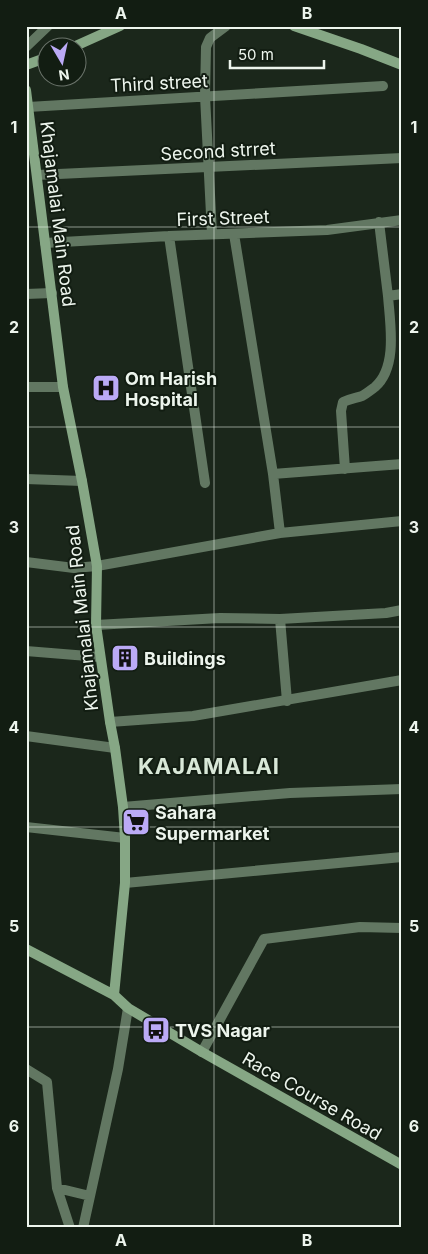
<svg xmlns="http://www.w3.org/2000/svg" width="428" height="1254" font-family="Inter,sans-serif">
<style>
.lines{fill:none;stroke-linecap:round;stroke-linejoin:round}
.street{stroke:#627762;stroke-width:10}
.secondary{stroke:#86a785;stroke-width:10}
.grid{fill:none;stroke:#edf5ed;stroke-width:1;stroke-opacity:0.55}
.labels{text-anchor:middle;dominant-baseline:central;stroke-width:4;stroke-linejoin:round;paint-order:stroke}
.street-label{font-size:18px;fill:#edf5ed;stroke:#121d12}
.poi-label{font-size:18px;font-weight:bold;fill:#edf5ed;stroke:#121d12;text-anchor:start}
.district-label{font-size:22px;font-weight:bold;letter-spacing:1px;fill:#d9e8d8;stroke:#121d12}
.neatline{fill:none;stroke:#edf5ed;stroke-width:2}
.grid-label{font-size:16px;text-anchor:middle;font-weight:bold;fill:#edf5ed}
</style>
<rect width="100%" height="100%" fill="#1b271b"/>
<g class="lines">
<path class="street" d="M 26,47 L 48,26
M 28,107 L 383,86
M 37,175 L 402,158
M 379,222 L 388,296 L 402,294
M 212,234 L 205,96 L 206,47 L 210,38 L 226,26
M 234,234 L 273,474 L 280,533
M 169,236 L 205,483
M 45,243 L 169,236 L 327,230 L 402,220
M 26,294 L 52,293
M 26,387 L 63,387
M 345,469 L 341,411 L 343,402 C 350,399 356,398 362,396 C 366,394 371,390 375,387 C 398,367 390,323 388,296
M 273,474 L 402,464
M 26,479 L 82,481
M 26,562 L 74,568 L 97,566 L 280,533 L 402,521
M 280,619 L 287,701
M 96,625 L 220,618 L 280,619 L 386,613 L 402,610
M 26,651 L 100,657
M 110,722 L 193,716 L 402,680
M 26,736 L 115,748
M 123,807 L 290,793 L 402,789
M 26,827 L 125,838
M 125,883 L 402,857
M 202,1052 L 264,939 L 360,927 L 402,928
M 26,1069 L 47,1082 L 57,1188 L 70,1228
M 57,1188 L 90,1196
M 83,1228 L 118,1069 L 128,1008"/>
<path class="secondary" d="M 294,26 L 361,49 L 402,65
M 71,48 L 120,26
M 26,65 L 48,57
M 26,90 L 63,387 L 82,481 L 97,566 L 96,625 L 110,722 L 115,748 L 123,807 L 125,838 L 125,883 L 114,995
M 26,949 L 114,995 L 128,1008 L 202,1052 L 402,1165"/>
</g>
<path class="grid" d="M 214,26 L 214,1228M 26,227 L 402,227M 26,427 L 402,427M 26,627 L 402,627M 26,827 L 402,827M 26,1027 L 402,1027"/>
<defs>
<symbol id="hospital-square" viewBox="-11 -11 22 22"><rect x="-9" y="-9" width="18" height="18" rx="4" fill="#bbaaf6" stroke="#121d12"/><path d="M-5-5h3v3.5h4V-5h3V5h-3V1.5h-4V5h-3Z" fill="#111"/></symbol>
<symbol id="building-square" viewBox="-11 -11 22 22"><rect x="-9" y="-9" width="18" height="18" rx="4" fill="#bbaaf6" stroke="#121d12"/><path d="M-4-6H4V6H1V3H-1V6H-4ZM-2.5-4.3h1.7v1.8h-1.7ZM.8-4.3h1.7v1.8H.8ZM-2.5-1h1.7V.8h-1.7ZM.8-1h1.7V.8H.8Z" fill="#111"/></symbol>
<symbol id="supermarket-square" viewBox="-11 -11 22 22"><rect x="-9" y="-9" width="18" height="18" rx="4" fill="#bbaaf6" stroke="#121d12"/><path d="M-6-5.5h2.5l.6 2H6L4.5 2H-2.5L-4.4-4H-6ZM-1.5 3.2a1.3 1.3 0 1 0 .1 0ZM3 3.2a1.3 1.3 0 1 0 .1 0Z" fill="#111"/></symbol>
<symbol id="bus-square" viewBox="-11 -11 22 22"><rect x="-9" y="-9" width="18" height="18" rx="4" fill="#bbaaf6" stroke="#121d12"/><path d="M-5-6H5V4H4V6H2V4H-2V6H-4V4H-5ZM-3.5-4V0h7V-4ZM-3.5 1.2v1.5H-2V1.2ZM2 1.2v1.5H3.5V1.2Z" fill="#111"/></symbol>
</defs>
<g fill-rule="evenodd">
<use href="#hospital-square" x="90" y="372" width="32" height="32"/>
<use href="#building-square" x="109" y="642" width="32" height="32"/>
<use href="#supermarket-square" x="120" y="806" width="32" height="32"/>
<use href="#bus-square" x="140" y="1014" width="32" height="32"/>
</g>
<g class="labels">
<g class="street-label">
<text transform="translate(159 83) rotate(-3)">Third street</text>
<text transform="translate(218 151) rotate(-3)">Second strret</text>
<text transform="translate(58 214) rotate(83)">Khajamalai Main Road</text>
<text transform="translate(223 218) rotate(-2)">First Street</text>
<text transform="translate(82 618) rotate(-96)">Khajamalai Main Road</text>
<text transform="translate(312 1096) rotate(30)">Race Course Road</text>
</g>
<g class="poi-label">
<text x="125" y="378">Om Harish<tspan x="125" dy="21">Hospital</tspan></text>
<text x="144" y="658">Buildings</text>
<text x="155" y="812">Sahara<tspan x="155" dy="21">Supermarket</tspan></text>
<text x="175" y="1030">TVS Nagar</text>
</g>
<g class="district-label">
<text x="209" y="766">KAJAMALAI</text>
</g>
</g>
<rect width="428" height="1254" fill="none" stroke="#121d12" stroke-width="55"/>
<g transform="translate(62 62) rotate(171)"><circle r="24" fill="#121d12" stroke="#6a736a"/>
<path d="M0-4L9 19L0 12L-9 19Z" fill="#bbaaf6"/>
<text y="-8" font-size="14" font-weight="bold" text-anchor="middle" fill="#edf5ed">N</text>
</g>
<path d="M230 60v8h94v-8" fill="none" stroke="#edf5ed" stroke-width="2.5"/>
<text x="238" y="60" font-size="15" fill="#edf5ed" stroke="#121d12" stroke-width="4" paint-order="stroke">50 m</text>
<rect x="28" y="28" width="372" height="1198" class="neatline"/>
<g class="grid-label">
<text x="121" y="19">A</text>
<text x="307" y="19">B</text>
<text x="14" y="133">1</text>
<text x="414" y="133">1</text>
<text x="14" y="333">2</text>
<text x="414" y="333">2</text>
<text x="14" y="533">3</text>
<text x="414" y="533">3</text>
<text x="14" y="733">4</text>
<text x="414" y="733">4</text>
<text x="14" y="932">5</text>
<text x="414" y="932">5</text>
<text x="14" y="1132">6</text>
<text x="414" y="1132">6</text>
<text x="121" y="1246">A</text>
<text x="307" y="1246">B</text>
</g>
</svg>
